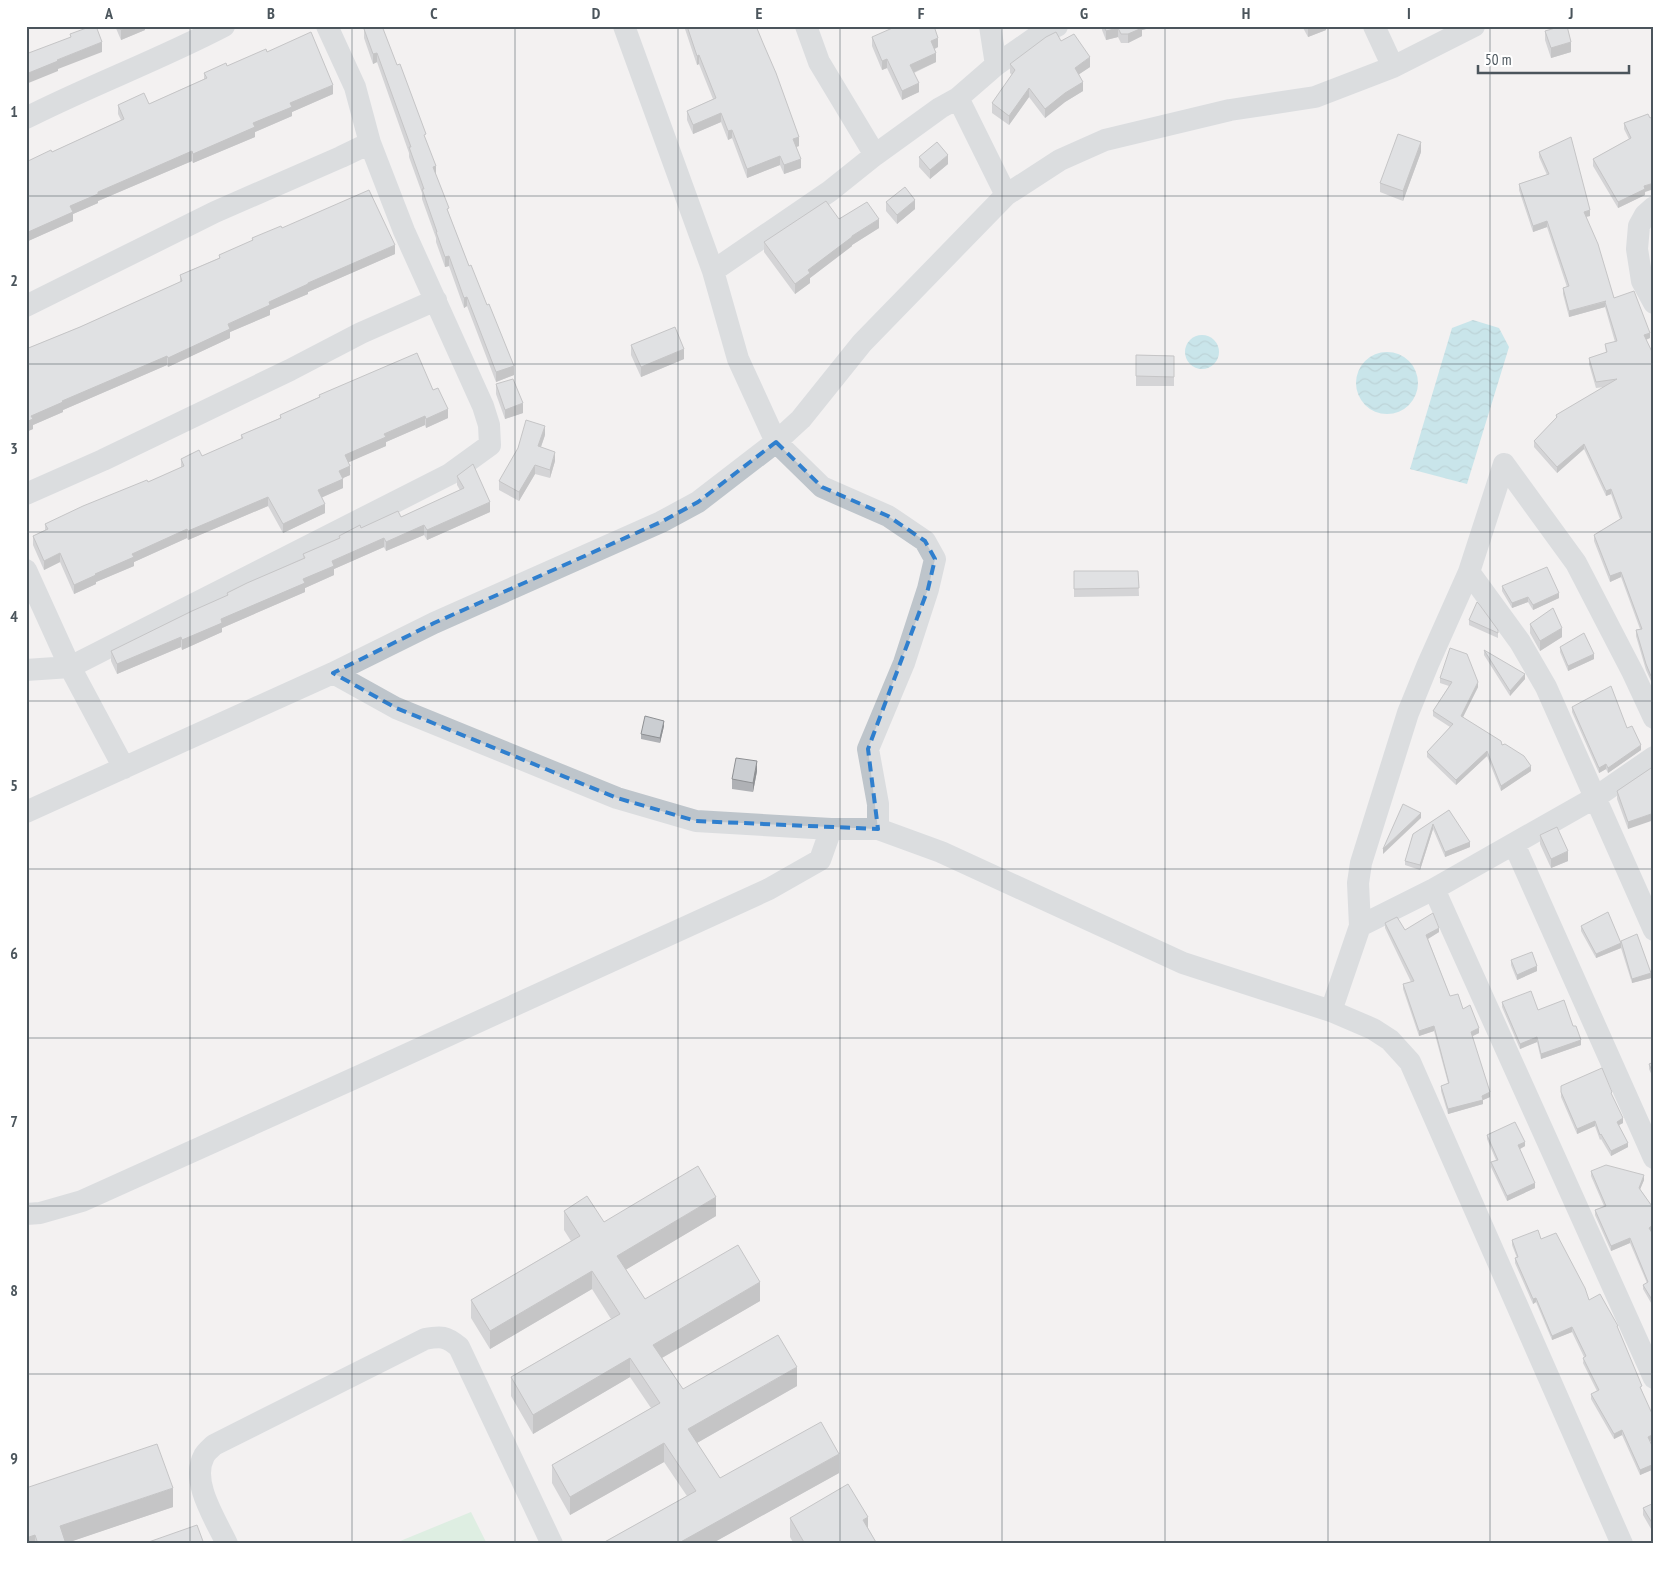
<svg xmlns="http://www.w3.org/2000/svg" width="1680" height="1570" font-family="'PT Sans Narrow',sans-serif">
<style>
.grass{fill:#c5ead1}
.water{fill:url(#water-waves)}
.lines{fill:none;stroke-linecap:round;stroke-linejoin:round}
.minor{stroke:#bec5cb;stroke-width:22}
.wall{fill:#afb1b5}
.shaded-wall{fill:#8e9093}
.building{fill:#cbced2;stroke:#8e9093}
.marked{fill:none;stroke:#2f7fce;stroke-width:4;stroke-dasharray:10 6;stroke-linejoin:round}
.grid{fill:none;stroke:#4b555c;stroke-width:1;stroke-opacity:0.55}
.neatline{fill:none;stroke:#4b555c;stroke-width:2}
.grid-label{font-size:16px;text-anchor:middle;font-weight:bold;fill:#4b555c}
</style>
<defs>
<pattern id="water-waves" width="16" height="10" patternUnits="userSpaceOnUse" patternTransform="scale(1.25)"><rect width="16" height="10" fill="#97d7e2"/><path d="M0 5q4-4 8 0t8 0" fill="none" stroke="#7db1ba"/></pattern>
</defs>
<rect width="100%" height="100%" fill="#f3f1f1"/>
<path class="grass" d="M 471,1512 L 487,1544 L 393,1544 Z"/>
<path class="water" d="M 1473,320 L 1499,328 L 1509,347 L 1467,484 L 1410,469 L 1452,328 Z
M1185 352a17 17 0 1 1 34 0a17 17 0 1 1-34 0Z
M1356 383a31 31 0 1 1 62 0a31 31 0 1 1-62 0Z"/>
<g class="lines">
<path class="minor" d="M 624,26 L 713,271 L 738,359 L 776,442 L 822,487 L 888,516 L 925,541 L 935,559 L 928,589 L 904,663 L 868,749 L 878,804 L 878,829
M 806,26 L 819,62 L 875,155
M 990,26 L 996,65
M 1374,26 L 1393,67
M 958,98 L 1006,195
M 26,118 C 91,85 159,60 224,26
M 1654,207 L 1645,215 L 1639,226 L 1637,249 L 1642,281 L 1654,303
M 713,271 L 830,191 L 875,155 L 940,108 L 958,98 L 996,65 L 1039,35 L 1057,26
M 26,306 L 215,212 L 341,157 L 370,143
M 1504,464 L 1576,563 L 1633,673 L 1654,718
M 26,494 L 103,460 L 290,370 L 361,333 L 436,300
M 26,570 L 70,667 L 124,768
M 1469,572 L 1520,642 L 1546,687 L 1654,930
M 26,670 L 70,667 L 450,474 L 490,445 L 489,425 L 483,406 L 404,231 L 370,143 L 355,87 L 327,26
M 333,673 L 396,708 L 617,798 L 696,821 L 831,829 L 878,829 L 941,852 L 1183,963 L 1331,1011 L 1373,1029 L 1390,1040 L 1410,1062 L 1622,1544
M 26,812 L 333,673 L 434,623 L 661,522 L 698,502 L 776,442 L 801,419 L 862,343 L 1006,195 L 1060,160 L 1105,140 L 1230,110 L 1315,97 L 1393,67 L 1474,26
M 1514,844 L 1654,1158
M 1434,889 L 1654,1378
M 1360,926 L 1358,883 L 1361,863 L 1408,713 L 1428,664 L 1469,572 L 1504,464
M 1331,1011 L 1360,926 L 1434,889 L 1596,797 L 1654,757
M 26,1214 L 40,1213 L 82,1201 L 366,1073 L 769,889 L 820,860 L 831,829
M 227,1544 C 216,1520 190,1482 204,1456 C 206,1452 211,1448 214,1445 L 425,1339 C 441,1336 446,1336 459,1347 L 552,1544"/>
</g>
<path class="wall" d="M 115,26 L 145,26 L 145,30 L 121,40 Z
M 684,26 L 756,26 L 799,146 L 796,147 L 801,168 L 784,174 L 780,165 L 747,178 L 732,138 L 728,140 L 721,122 L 693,134 L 687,120 L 687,111 L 713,99 L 699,64 L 697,65 Z
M 1102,26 L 1158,26 L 1142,30 L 1142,36 L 1128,43 L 1121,43 L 1118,37 L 1106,40 L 1102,30 Z
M 1302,26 L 1326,26 L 1326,30 L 1308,37 Z
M 364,29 L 426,140 L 436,175 L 449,214 L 469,266 L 514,375 L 496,382 L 467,306 L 464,308 L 449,266 L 445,267 L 436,242 L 436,238 L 422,199 L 422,193 L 409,157 L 409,153 L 377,62 L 373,64 L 364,38 Z
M 1545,31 L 1571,52 L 1551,58 L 1545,40 Z
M 872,37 L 938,47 L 935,49 L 936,62 L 914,73 L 919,92 L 902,100 L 887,68 L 882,70 L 872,46 Z
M 1061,41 L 1090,67 L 1079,74 L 1083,91 L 1065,102 L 1045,118 L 1029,97 L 1009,125 L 992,113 L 992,103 L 1012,75 L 1010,73 L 1010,64 Z
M 267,52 L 333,94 L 292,112 L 292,116 L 255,132 L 255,137 L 193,163 L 192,161 L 98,201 L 98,203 L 73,214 L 73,221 L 26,242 L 26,162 L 52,152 L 121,120 L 118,114 L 118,105 L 149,104 L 204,79 L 204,73 L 227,66 Z
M 1648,114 L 1645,195 L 1618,208 L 1593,166 L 1593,159 L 1629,139 L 1624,129 L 1624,123 Z
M 1421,152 L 1403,201 L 1380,192 L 1380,183 Z
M 1539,152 L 1590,216 L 1586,217 L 1614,298 L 1650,338 L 1646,340 L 1654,356 L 1654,680 L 1651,681 L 1646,670 L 1636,636 L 1636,630 L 1640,629 L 1621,577 L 1610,582 L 1594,541 L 1594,535 L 1620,519 L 1611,494 L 1606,496 L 1584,449 L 1557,473 L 1534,447 L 1534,441 L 1556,418 L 1556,415 L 1604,387 L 1596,388 L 1589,364 L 1589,358 L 1606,353 L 1605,344 L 1615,342 L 1605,307 L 1569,317 L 1563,294 L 1563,288 L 1567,287 L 1547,227 L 1533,232 L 1519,190 L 1519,184 L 1547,175 L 1539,157 Z
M 919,157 L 948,164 L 930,179 L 919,167 Z
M 886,202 L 915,209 L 897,224 L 886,211 Z
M 839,219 L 879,228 L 852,245 L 852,246 L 810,278 L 810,283 L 795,294 L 764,252 L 764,242 Z
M 282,228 L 395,254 L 308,292 L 308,294 L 270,310 L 270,315 L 230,332 L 230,338 L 168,367 L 167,365 L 63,410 L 63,412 L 33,425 L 33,429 L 26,432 L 26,349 L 80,327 L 180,282 L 180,275 L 219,258 L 219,255 L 252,241 L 252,238 Z
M 631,345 L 684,359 L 641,377 L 631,355 Z
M 1136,355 L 1174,356 L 1174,386 L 1136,386 Z
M 496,384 L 523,413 L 505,419 L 496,394 Z
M 433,390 L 448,418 L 426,428 L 425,425 L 386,442 L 386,446 L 348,462 L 350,475 L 342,478 L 343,488 L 321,498 L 325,513 L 283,533 L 268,506 L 188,540 L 187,538 L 134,562 L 134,566 L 96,582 L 96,584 L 74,594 L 60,562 L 44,570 L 33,545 L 33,536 L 45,530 L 45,524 L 148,482 L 181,468 L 181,459 L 202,456 L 241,439 L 241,435 L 280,418 L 280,415 L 319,397 L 319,395 Z
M 545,435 L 541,447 L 555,461 L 550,478 L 535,474 L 519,501 L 499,490 L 499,481 Z
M 457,476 L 490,512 L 427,540 L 424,535 L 386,551 L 384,547 L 334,569 L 334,575 L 305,588 L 305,592 L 222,628 L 222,632 L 182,650 L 181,647 L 117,674 L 111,661 L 111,651 L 227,596 L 227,593 L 303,558 L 303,554 L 339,538 L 339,536 L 361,528 L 401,517 L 460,490 L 457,485 Z
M 1074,571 L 1138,571 L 1139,596 L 1074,597 Z
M 1502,586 L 1559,598 L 1533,610 L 1528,602 L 1512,608 L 1502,591 Z
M 1469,620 L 1498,630 L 1498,638 L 1469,625 Z
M 1530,624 L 1562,637 L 1540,651 L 1530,633 Z
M 1560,647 L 1594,659 L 1568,671 L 1560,652 Z
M 1484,650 L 1525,679 L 1510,696 L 1484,655 Z
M 1440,678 L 1478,687 L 1463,717 L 1502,745 L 1531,771 L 1501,791 L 1487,756 L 1456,785 L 1427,757 L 1427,752 L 1450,727 L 1433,716 L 1433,711 L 1449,686 L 1440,683 Z
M 1572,707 L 1627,728 L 1641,750 L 1608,773 L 1606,769 L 1599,773 L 1572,712 Z
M 664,726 L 660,743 L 641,739 L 641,734 Z
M 1654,766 L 1628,829 L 1617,799 L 1617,791 Z
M 757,771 L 753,792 L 732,789 L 732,779 Z
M 1449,810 L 1470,847 L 1445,857 L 1433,829 L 1420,870 L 1405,865 L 1405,861 L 1413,834 Z
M 1540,835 L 1568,861 L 1551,868 L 1540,844 Z
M 1654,867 L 1654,881 L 1652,874 L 1652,868 Z
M 1385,923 L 1405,930 L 1439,932 L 1428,939 L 1450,996 L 1463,1009 L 1479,1033 L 1472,1036 L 1490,1097 L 1483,1100 L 1483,1104 L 1448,1114 L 1441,1091 L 1441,1086 L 1448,1083 L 1434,1031 L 1419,1036 L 1403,989 L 1403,984 L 1411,982 L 1385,928 Z
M 1581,926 L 1621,942 L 1651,978 L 1632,983 L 1621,948 L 1596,958 L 1581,931 Z
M 1511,960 L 1537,971 L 1517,980 L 1511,965 Z
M 1502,1002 L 1538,1010 L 1573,1026 L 1581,1045 L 1541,1059 L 1537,1042 L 1520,1049 L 1502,1007 Z
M 1654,1048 L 1654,1059 L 1651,1054 L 1651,1049 Z
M 1654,1062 L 1654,1080 L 1649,1069 L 1649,1064 Z
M 1561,1086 L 1612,1096 L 1623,1123 L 1619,1125 L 1628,1147 L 1611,1156 L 1601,1139 L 1600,1140 L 1595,1126 L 1577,1134 L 1561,1097 Z
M 1487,1135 L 1525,1146 L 1520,1149 L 1535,1188 L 1507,1201 L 1491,1167 L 1491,1162 L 1496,1160 L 1487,1139 Z
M 1591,1171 L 1644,1180 L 1640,1189 L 1654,1209 L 1654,1229 L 1651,1231 L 1654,1236 L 1654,1308 L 1643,1289 L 1643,1285 L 1647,1283 L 1630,1243 L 1611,1251 L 1595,1215 L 1595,1210 L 1604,1206 L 1591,1176 Z
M 564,1211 L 604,1222 L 716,1216 L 625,1270 L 645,1299 L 760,1301 L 662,1358 L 683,1389 L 797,1386 L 697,1443 L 720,1478 L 839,1473 L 711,1544 L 601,1544 L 687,1496 L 664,1462 L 570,1515 L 552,1483 L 552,1465 L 651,1408 L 630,1377 L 533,1434 L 511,1396 L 511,1377 L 611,1319 L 592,1289 L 490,1349 L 471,1318 L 471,1300 L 571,1241 L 564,1230 Z
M 1541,1239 L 1589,1300 L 1618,1329 L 1642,1391 L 1654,1439 L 1650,1441 L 1654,1450 L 1654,1469 L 1640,1475 L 1622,1435 L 1614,1439 L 1591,1399 L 1591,1394 L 1597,1391 L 1583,1363 L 1584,1357 L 1572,1332 L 1552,1340 L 1536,1302 L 1533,1304 L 1515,1263 L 1515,1258 L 1517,1258 L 1512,1245 L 1512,1240 Z
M 26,1488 L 173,1507 L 66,1543 L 66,1544 L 26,1544 Z
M 1654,1503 L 1654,1534 L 1643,1515 L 1643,1508 Z
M 790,1518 L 868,1528 L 877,1544 L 794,1544 L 790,1537 Z"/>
<path class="shaded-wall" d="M 130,26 L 145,26 L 145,30 L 121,40 L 121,30 Z
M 1140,26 L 1158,26 L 1142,30 L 1142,36 L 1128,43 L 1128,34 Z
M 1311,26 L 1326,26 L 1326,30 L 1308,37 L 1308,27 Z
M 1118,28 L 1118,37 L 1106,40 L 1106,31 Z
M 938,38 L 938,47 L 931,50 L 931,41 Z
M 102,42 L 102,52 L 58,69 L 58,71 L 26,84 L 26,74 L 57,60 Z
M 1571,42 L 1571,52 L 1551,58 L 1551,48 Z
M 377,53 L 377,62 L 373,64 L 373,54 Z
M 936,53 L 936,62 L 910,74 L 910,65 Z
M 699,55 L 699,64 L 697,65 L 697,56 Z
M 1090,57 L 1090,67 L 1075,77 L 1075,68 Z
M 887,59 L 887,68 L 882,70 L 882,61 Z
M 1083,82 L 1083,91 L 1065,102 L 1045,118 L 1045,109 L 1065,93 Z
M 919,83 L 919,92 L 902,100 L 902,91 Z
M 333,85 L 333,94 L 292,112 L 292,116 L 255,132 L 255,137 L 193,163 L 193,154 L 253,123 L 290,103 Z
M 1029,88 L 1029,97 L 1009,125 L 1009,116 Z
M 721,113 L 721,122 L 693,134 L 693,125 Z
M 732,130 L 732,138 L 728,140 L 728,131 Z
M 799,137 L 799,146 L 793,148 L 793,139 Z
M 1421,142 L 1421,152 L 1403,201 L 1403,191 Z
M 192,151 L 192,161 L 98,201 L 98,203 L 73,214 L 73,221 L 26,242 L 26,233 L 70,206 L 98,192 Z
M 948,155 L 948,164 L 930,179 L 930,170 Z
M 780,156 L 780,165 L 747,178 L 747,169 Z
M 801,159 L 801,168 L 784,174 L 784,165 Z
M 436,166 L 436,176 L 433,167 Z
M 1654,183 L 1654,189 L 1645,192 L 1645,195 L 1618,208 L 1618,202 L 1644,186 Z
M 915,200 L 915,209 L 897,224 L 897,215 Z
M 1590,210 L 1590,216 L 1584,217 L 1584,212 Z
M 879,219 L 879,228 L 852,245 L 852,246 L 810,278 L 810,283 L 795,294 L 795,284 L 808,270 L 852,236 Z
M 1547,221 L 1547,227 L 1533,232 L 1533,226 Z
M 395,245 L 395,254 L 308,292 L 308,294 L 270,310 L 270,315 L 230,332 L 230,338 L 168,367 L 168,358 L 269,302 L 308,283 Z
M 449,256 L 449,266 L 445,267 L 445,257 Z
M 467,297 L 467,306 L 464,308 L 464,298 Z
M 1605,302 L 1605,307 L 1569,317 L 1569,311 Z
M 1650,333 L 1650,338 L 1644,340 L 1644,335 Z
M 684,349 L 684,359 L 641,377 L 641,367 Z
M 167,356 L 167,365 L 63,410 L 63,412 L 33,425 L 33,429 L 26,432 L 26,422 L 31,416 L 62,401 Z
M 514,366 L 514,375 L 496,382 L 496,372 Z
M 523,403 L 523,413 L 505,419 L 505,410 Z
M 448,409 L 448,418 L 426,428 L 426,419 Z
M 425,416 L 425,425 L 386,442 L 386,446 L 345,464 L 345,455 L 384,434 Z
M 545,426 L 545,435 L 538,455 L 538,446 Z
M 1584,444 L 1584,449 L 1557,473 L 1557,467 Z
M 555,452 L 555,461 L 550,478 L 550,470 Z
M 535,465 L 535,474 L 519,501 L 519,492 Z
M 350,466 L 350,475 L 339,480 L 339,471 Z
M 343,479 L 343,488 L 318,499 L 318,490 Z
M 1611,489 L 1611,494 L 1606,496 L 1606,491 Z
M 268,497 L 268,506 L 188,540 L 188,531 Z
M 490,502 L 490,512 L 427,540 L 427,530 Z
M 325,504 L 325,513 L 283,533 L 283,524 Z
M 424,525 L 424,535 L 386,551 L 386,542 Z
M 187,529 L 187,538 L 134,562 L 134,566 L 96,582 L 96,584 L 74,594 L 74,585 L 132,554 Z
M 384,538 L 384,547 L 334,569 L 334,575 L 305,588 L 305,592 L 222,628 L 222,632 L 182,650 L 182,640 L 221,619 L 303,579 L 332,561 Z
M 60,553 L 60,562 L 44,570 L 44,561 Z
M 1621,572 L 1621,577 L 1610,582 L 1610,576 Z
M 1559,593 L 1559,598 L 1533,610 L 1533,605 Z
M 1528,597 L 1528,602 L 1512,608 L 1512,603 Z
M 1562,628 L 1562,637 L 1540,651 L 1540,641 Z
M 181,637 L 181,647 L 117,674 L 117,664 Z
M 1594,654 L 1594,659 L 1568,671 L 1568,666 Z
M 1525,674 L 1525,679 L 1510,696 L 1510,691 Z
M 1654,674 L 1654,680 L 1651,681 L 1651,676 Z
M 1478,682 L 1478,687 L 1461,721 L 1461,716 Z
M 664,721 L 664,726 L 660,743 L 660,738 Z
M 1641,745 L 1641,750 L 1608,773 L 1608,768 Z
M 1487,751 L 1487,756 L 1456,785 L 1456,780 Z
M 757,761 L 757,771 L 753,792 L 753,783 Z
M 1606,764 L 1606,769 L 1599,773 L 1599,768 Z
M 1531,766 L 1531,771 L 1501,791 L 1501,786 Z
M 1421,813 L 1421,818 L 1383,854 L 1383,849 Z
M 1654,813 L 1654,820 L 1628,829 L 1628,822 Z
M 1433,824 L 1433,829 L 1420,870 L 1420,865 Z
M 1470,842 L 1470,847 L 1445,857 L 1445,852 Z
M 1568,851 L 1568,861 L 1551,868 L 1551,859 Z
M 1439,928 L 1439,932 L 1426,940 L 1426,935 Z
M 1621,943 L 1621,948 L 1596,958 L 1596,954 Z
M 1537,966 L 1537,971 L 1517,980 L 1517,975 Z
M 1651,973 L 1651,978 L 1632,983 L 1632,979 Z
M 1434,1026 L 1434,1031 L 1419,1036 L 1419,1031 Z
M 1479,1028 L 1479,1033 L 1471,1037 L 1471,1032 Z
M 1537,1037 L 1537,1042 L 1520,1049 L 1520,1044 Z
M 1581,1040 L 1581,1045 L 1541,1059 L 1541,1054 Z
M 1490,1092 L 1490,1097 L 1483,1100 L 1483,1104 L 1448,1114 L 1448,1109 Z
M 1623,1118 L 1623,1123 L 1617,1126 L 1617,1122 Z
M 1595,1121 L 1595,1126 L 1577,1134 L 1577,1129 Z
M 1525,1142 L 1525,1146 L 1518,1150 L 1518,1145 Z
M 1628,1143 L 1628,1147 L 1611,1156 L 1611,1151 Z
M 1644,1175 L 1644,1180 L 1639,1192 L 1639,1188 Z
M 1535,1183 L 1535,1188 L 1507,1201 L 1507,1196 Z
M 716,1197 L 716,1216 L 617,1275 L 617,1256 Z
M 1654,1224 L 1654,1229 L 1649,1233 L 1649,1228 Z
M 1630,1238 L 1630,1243 L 1611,1251 L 1611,1246 Z
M 592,1271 L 592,1289 L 490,1349 L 490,1331 Z
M 760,1282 L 760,1301 L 653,1363 L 653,1345 Z
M 1536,1298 L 1536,1302 L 1533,1304 L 1533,1299 Z
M 1572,1327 L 1572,1332 L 1552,1340 L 1552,1336 Z
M 630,1358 L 630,1377 L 533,1434 L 533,1415 Z
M 797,1367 L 797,1386 L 688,1448 L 688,1429 Z
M 1622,1430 L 1622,1435 L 1614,1439 L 1614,1434 Z
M 1654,1434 L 1654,1439 L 1648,1442 L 1648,1437 Z
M 664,1443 L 664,1462 L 570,1515 L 570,1497 Z
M 839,1454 L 839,1473 L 711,1544 L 677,1544 Z
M 1654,1464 L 1654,1469 L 1640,1475 L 1640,1470 Z
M 173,1488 L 173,1507 L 64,1544 L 60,1526 Z
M 868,1517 L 868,1535 L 863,1520 Z
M 35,1535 L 35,1544 L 26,1544 L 26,1538 Z"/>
<path class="building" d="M 92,26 L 96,26 L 102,42 L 57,60 L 58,61 L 26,74 L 26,54 L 71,37 L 70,34 Z
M 119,26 L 130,26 L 121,30 Z
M 371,26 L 382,26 L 397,65 L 400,64 L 426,134 L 424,135 L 436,166 L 433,167 L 449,208 L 447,209 L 469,266 L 471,265 L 487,305 L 489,304 L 514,366 L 496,372 L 467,297 L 464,298 L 449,256 L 445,257 L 436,232 L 437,232 L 422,189 L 424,189 L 409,147 L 411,147 L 377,53 L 373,54 L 364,29 Z
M 687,26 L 756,26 L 763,43 L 776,73 L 799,137 L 793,139 L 801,159 L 784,165 L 780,156 L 747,169 L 732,130 L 728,131 L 721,113 L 693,125 L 687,111 L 716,98 L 699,55 L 697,56 Z
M 897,26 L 934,26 L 938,38 L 931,41 L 936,53 L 910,65 L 919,83 L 902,91 L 887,59 L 882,61 L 872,37 Z
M 1104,26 L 1142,26 L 1142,28 L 1128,34 L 1121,34 L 1118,28 L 1106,31 Z
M 1562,26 L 1567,26 L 1571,42 L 1551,48 L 1545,31 Z
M 311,32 L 333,85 L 290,103 L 292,107 L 253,123 L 255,127 L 193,154 L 192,151 L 98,192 L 98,194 L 70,206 L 73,212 L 26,233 L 26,162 L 51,150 L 52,152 L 124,119 L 118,105 L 144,93 L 149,104 L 207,78 L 204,73 L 226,63 L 227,66 L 266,49 L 267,52 Z
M 1056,32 L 1061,41 L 1074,34 L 1090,57 L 1075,68 L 1083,82 L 1065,93 L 1045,109 L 1029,88 L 1009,116 L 992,103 L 1015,70 L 1010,64 L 1046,37 Z
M 1648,114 L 1650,118 L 1654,116 L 1654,183 L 1644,186 L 1645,189 L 1618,202 L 1593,159 L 1631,138 L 1624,123 Z
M 1398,134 L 1421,142 L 1403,191 L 1380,183 Z
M 1571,137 L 1590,210 L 1584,212 L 1598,244 L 1614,298 L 1634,291 L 1650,333 L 1644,335 L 1654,356 L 1654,674 L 1651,676 L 1646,664 L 1636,630 L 1642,629 L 1621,572 L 1610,576 L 1594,535 L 1622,518 L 1611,489 L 1606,491 L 1584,444 L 1557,467 L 1534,441 L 1557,417 L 1556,415 L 1617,379 L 1596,382 L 1589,358 L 1607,352 L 1605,344 L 1617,341 L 1605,302 L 1606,301 L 1569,311 L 1563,288 L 1569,286 L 1547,221 L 1533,226 L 1519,184 L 1549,174 L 1539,152 Z
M 937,142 L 948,155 L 930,170 L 919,157 Z
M 905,187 L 915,200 L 897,215 L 886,202 Z
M 369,190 L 395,245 L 308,283 L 308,284 L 269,302 L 270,305 L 228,324 L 230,329 L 168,358 L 167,356 L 62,401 L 63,402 L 31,416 L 33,419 L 26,422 L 26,349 L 80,327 L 182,281 L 180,275 L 220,258 L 219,255 L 253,240 L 252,238 L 281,226 L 282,228 Z
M 826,201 L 839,219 L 867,202 L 879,219 L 852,236 L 852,237 L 808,270 L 810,273 L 795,284 L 764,242 Z
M 675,327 L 684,349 L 641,367 L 631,345 Z
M 417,353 L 433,390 L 438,388 L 448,409 L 426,419 L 425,416 L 384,434 L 386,437 L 345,455 L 350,466 L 339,471 L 343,479 L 318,490 L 325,504 L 283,524 L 268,497 L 188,531 L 187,529 L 132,554 L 134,557 L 95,574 L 96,575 L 74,585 L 60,553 L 44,561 L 33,536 L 48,529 L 45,524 L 83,506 L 147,480 L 148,482 L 184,466 L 181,459 L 199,450 L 202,456 L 243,438 L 241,435 L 281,418 L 280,415 L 320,397 L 319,395 Z
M 1136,355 L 1174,356 L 1174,377 L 1136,376 Z
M 513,379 L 523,403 L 505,410 L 496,384 Z
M 526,420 L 545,426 L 538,446 L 555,452 L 550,470 L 535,465 L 519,492 L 499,481 L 518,448 Z
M 473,464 L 490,502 L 427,530 L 424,525 L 386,542 L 384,538 L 332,561 L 334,566 L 303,579 L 305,583 L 221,619 L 222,623 L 182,640 L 181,637 L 117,664 L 111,651 L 192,611 L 228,595 L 227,593 L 247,583 L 305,558 L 303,554 L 340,538 L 339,536 L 360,525 L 361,528 L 398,511 L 401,517 L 464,488 L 457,476 Z
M 1547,567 L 1559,593 L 1533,605 L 1528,597 L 1512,603 L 1502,586 Z
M 1074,571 L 1138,571 L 1139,588 L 1074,589 Z
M 1477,602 L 1479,604 L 1498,630 L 1498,633 L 1469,620 Z
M 1553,608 L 1562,628 L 1540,641 L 1530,624 Z
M 1584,633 L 1594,654 L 1568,666 L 1560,647 Z
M 1450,648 L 1467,654 L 1478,682 L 1461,716 L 1501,741 L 1502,745 L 1505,744 L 1524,756 L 1531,766 L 1501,786 L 1487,751 L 1456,780 L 1427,752 L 1453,724 L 1433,711 L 1452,682 L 1440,678 Z
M 1484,650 L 1525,674 L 1510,691 Z
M 1611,686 L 1627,728 L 1632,726 L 1641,745 L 1608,768 L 1606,764 L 1599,768 L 1572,707 Z
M 645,716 L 664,721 L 660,738 L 641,734 Z
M 736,758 L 757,761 L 753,783 L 732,779 Z
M 1654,766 L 1654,813 L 1628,822 L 1617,791 Z
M 1403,804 L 1421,813 L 1383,849 Z
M 1449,810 L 1470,842 L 1445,852 L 1433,824 L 1420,865 L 1405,861 L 1413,834 Z
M 1557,827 L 1568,851 L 1551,859 L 1540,835 Z
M 1654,867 L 1654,875 L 1652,868 Z
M 1608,912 L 1621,943 L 1596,954 L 1581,926 Z
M 1433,913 L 1439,928 L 1426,935 L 1450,996 L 1458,994 L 1463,1009 L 1470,1005 L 1479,1028 L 1471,1032 L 1490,1092 L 1482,1096 L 1483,1100 L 1448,1109 L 1441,1086 L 1449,1083 L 1434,1026 L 1419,1031 L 1403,984 L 1414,981 L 1385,923 L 1397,917 L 1405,930 Z
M 1637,934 L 1651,973 L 1632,979 L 1621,941 Z
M 1532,952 L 1537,966 L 1517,975 L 1511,960 Z
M 1531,991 L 1538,1010 L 1564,1000 L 1573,1026 L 1576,1026 L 1581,1040 L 1541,1054 L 1537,1037 L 1520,1044 L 1502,1002 Z
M 1654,1062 L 1654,1075 L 1649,1064 Z
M 1602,1068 L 1612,1092 L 1611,1093 L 1623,1118 L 1617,1122 L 1628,1143 L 1611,1151 L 1601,1134 L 1600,1135 L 1595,1121 L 1577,1129 L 1561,1092 L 1561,1086 Z
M 1515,1122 L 1525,1142 L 1518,1145 L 1535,1183 L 1507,1196 L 1491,1162 L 1498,1160 L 1487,1135 Z
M 1606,1165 L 1644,1175 L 1639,1188 L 1654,1209 L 1654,1224 L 1649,1228 L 1654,1236 L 1654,1303 L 1643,1285 L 1648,1282 L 1630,1238 L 1611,1246 L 1595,1210 L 1606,1206 L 1591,1171 Z
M 698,1166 L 716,1197 L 617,1256 L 645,1299 L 738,1245 L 760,1282 L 653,1345 L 683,1389 L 778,1335 L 797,1367 L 688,1429 L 720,1478 L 821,1422 L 839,1454 L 677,1544 L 601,1544 L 696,1491 L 664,1443 L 570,1497 L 552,1465 L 660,1403 L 630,1358 L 533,1415 L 511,1377 L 620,1314 L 592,1271 L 490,1331 L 471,1300 L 580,1236 L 564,1211 L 587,1196 L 604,1222 Z
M 1538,1230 L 1541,1239 L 1556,1233 L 1585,1288 L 1589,1300 L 1600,1294 L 1618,1326 L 1617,1326 L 1642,1386 L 1640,1387 L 1654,1418 L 1654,1434 L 1648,1437 L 1654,1450 L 1654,1464 L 1640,1470 L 1622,1430 L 1614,1434 L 1591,1394 L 1599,1390 L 1583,1358 L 1586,1356 L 1572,1327 L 1552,1336 L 1536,1298 L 1533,1299 L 1515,1258 L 1518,1257 L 1512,1240 Z
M 157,1444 L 173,1488 L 60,1526 L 66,1544 L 38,1544 L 35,1535 L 26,1538 L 26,1488 Z
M 848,1484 L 868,1517 L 863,1520 L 877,1544 L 805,1544 L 790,1518 Z
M 1654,1503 L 1654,1526 L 1643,1508 Z
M 197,1525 L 204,1544 L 143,1544 Z"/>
<path d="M0 0H1680V1570H0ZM 776,442 L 822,487 L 888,516 L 925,541 L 935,559 L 928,589 L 868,749 L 878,829 L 696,821 L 617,798 L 396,708 L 333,673 L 434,623 L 661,522 L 698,502 Z" fill="#f3f1f1" fill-opacity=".55" fill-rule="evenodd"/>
<path class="marked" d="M 776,442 L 822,487 L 888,516 L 925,541 L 935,559 L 928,589 L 868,749 L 878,829 L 696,821 L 617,798 L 396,708 L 333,673 L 434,623 L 661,522 L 698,502 Z"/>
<path class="grid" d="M 190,26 L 190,1544M 352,26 L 352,1544M 515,26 L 515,1544M 678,26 L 678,1544M 840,26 L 840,1544M 1002,26 L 1002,1544M 1165,26 L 1165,1544M 1328,26 L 1328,1544M 1490,26 L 1490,1544M 26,196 L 1654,196M 26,364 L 1654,364M 26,532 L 1654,532M 26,701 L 1654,701M 26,869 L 1654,869M 26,1038 L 1654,1038M 26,1206 L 1654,1206M 26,1374 L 1654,1374"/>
<rect width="1680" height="1570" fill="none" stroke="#ffffff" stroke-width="55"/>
<path d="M1478 65v8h151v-8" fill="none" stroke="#4b555c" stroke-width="2.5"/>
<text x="1485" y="65" font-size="15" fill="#4b555c" stroke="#ffffff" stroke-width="4" paint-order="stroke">50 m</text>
<rect x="28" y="28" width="1624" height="1514" class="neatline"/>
<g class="grid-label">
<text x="109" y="19">A</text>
<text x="271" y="19">B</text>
<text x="434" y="19">C</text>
<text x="596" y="19">D</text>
<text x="759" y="19">E</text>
<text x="921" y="19">F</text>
<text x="1084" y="19">G</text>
<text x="1246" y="19">H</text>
<text x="1409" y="19">I</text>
<text x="1571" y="19">J</text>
<text x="14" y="117">1</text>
<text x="14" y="286">2</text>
<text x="14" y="454">3</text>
<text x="14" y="622">4</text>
<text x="14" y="791">5</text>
<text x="14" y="959">6</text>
<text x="14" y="1127">7</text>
<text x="14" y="1296">8</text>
<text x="14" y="1464">9</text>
</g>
</svg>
